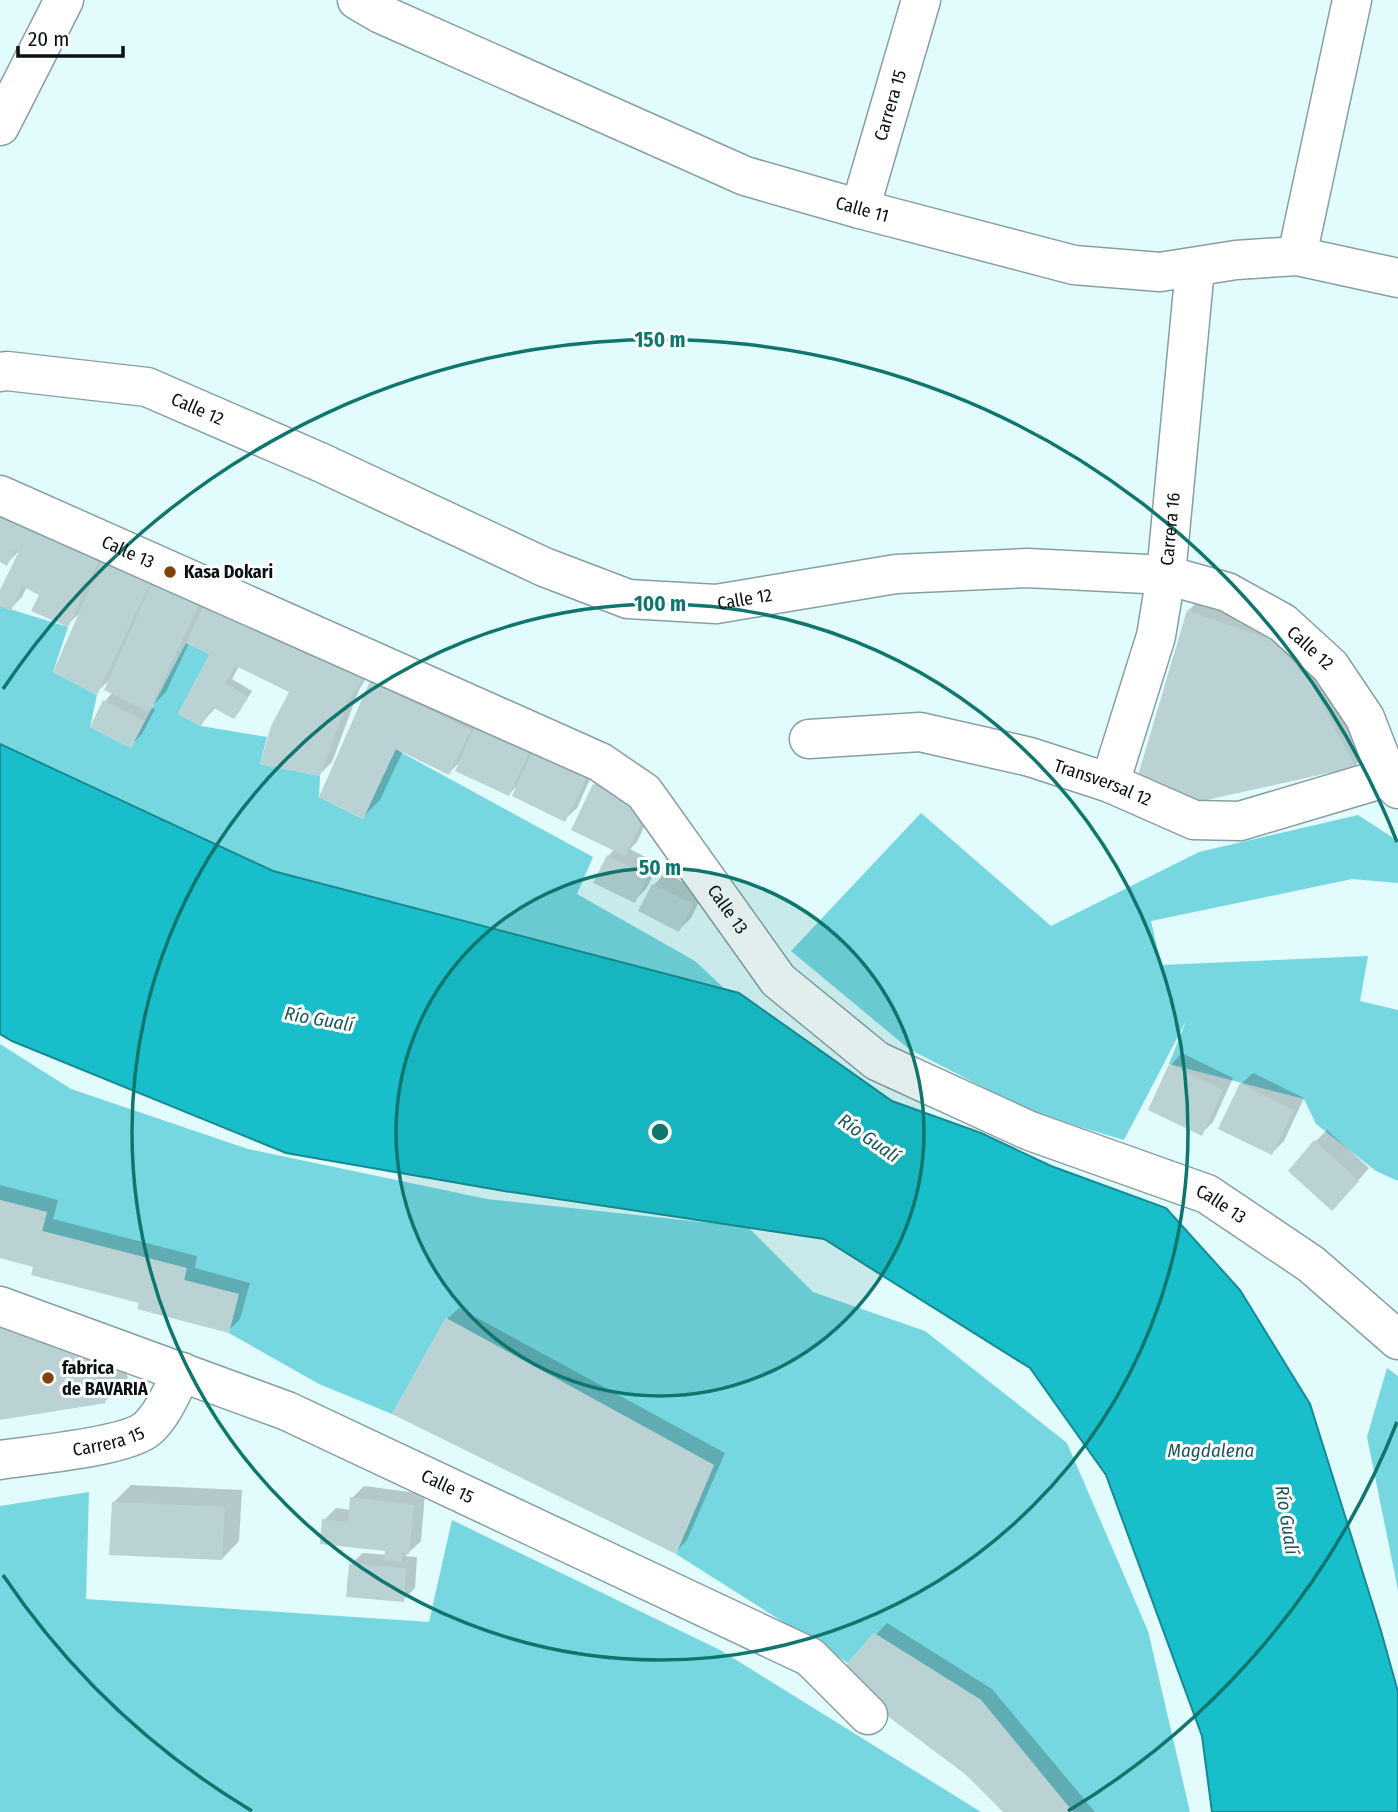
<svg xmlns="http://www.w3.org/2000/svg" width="1398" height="1812" font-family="'Fira Sans Condensed',sans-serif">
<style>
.green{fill:#77d7e0}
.water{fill:#18bfcb;stroke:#148b94;stroke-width:2}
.shadow{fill:#0003}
.building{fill:#bbd2d4}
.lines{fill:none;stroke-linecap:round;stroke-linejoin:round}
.minor-casing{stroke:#889fa1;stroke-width:41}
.minor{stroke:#fff;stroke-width:38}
.ring{fill:none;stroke:#0f766e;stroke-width:3.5}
.poi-dot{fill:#83420c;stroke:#fff;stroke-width:2.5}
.labels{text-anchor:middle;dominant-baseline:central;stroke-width:6;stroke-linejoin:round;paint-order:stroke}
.street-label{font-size:18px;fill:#091112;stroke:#fff}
.poi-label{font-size:18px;font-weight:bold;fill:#091112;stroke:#fff;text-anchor:start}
.water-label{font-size:19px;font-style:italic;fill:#1a575c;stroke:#fff}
.centre{fill:#0f766e;stroke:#fff;stroke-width:3.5}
.ring-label{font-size:21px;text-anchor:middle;font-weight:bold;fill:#0f766e;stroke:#fff;stroke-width:6;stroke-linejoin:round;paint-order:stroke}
</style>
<rect width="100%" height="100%" fill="#e2fbfd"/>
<path class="green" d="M 0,606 L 68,627 L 53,672 L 97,695 L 90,727 L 131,748 L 186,643 L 210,654 L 178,714 L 201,726 L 267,737 L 260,764 L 320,776 L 319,797 L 363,819 L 395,749 L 593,857 L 577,894 L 695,961 L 725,989 L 273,871 L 0,744 Z
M 921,813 L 1051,926 L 1199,852 L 1358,815 L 1398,841 L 1398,883 L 1352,879 L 1151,921 L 1161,965 L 1368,956 L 1360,1001 L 1398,1010 L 1398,1181 L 1376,1171 L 1316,1124 L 1304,1099 L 1169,1064 L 1186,1021 L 1124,1140 L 1033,1113 L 909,1049 L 791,951 Z
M 0,1044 L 71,1089 L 248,1149 L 487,1199 L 748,1227 L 813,1292 L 925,1331 L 1067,1443 L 1148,1631 L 1190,1812 L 1073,1812 L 981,1700 L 874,1633 L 848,1663 L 676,1554 L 714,1465 L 446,1318 L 392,1414 L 319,1384 L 229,1333 L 238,1294 L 184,1280 L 186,1268 L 42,1231 L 47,1212 L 0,1200 Z
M 1387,1368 L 1398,1376 L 1398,1590 L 1367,1437 Z
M 89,1492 L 86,1599 L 429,1622 L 452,1520 L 720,1650 L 981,1812 L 0,1812 L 0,1506 Z"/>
<path class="water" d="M 0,744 L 273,871 L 739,993 L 892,1101 L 981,1133 L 1051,1166 L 1166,1208 L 1240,1290 L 1310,1404 L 1381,1631 L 1398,1692 L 1398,1812 L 1212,1812 L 1202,1736 L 1106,1475 L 1030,1368 L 824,1239 L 504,1191 L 286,1153 L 12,1041 L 0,1034 Z"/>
<path class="shadow" d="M 0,488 L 376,662 L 359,690 L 332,762 L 320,774 L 292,691 L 239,666 L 232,679 L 252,691 L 239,712 L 234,717 L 216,707 L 201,724 L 212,653 L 189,643 L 166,692 L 151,707 L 155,709 L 142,734 L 130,746 L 105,701 L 113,692 L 111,678 L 96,693 L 82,611 L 67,625 L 42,594 L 27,586 L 22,597 L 10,609 L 0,604 L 0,595 L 20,550 L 7,563 L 0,560 Z
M 1200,599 L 1286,630 L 1366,754 L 1355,766 L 1193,801 L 1188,611 Z
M 389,665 L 597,764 L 577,808 L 565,819 L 518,785 L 509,794 L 461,761 L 449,773 L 403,751 L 380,800 L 363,817 L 371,682 Z
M 606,774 L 657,799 L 637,842 L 630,849 L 659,864 L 646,889 L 634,901 L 608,856 L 615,849 L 594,785 Z
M 665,873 L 704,892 L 691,918 L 679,930 L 641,911 L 654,885 Z
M 1182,1053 L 1233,1078 L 1213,1122 L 1201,1134 L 1171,1065 Z
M 1253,1073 L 1304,1098 L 1284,1141 L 1272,1153 L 1241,1084 Z
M 1327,1130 L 1369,1168 L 1344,1197 L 1315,1142 Z
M 0,1185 L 58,1200 L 53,1219 L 197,1256 L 195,1268 L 250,1283 L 240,1319 L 228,1331 L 35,1265 L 0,1256 Z
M 459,1308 L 725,1453 L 687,1540 L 676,1552 L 447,1319 Z
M 110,1331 L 128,1378 L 105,1401 L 0,1418 Z
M 131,1485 L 242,1490 L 239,1541 L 222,1559 L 113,1503 Z
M 364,1486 L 425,1494 L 421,1541 L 405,1556 L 417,1557 L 415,1588 L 403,1600 L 351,1564 L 363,1553 L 387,1555 L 387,1550 L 324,1520 L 336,1508 L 351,1510 L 352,1498 Z
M 887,1623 L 992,1689 L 1095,1812 L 1005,1812 L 856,1656 Z"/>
<path class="building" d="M 0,506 L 103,552 L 68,627 L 31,611 L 39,595 L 22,586 L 11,611 L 0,606 L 0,590 L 19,551 L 15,550 L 7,566 L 0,562 Z
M 104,556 L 152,579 L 97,695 L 53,672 Z
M 156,574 L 203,596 L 149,712 L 104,690 Z
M 208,596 L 366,674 L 347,703 L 320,776 L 260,764 L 271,726 L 289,692 L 236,666 L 225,683 L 248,697 L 234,719 L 212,707 L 201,726 L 178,714 L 210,654 L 186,643 Z
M 1187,610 L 1274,641 L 1311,683 L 1355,767 L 1193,803 L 1137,779 Z
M 370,681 L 471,730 L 449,775 L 396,749 L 363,819 L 319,797 Z
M 103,700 L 144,721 L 131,748 L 90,727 Z
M 476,724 L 530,751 L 509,796 L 455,771 Z
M 533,750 L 587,776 L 565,822 L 512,796 Z
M 593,784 L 647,811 L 625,856 L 571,830 Z
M 607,855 L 648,876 L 635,903 L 593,883 Z
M 652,884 L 693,904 L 679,932 L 638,911 Z
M 1169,1064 L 1223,1090 L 1202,1136 L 1148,1110 Z
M 1240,1083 L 1293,1110 L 1272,1155 L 1218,1129 Z
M 1314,1140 L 1359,1181 L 1332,1211 L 1288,1171 Z
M 0,1200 L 47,1212 L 42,1231 L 187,1268 L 184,1280 L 239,1294 L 229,1333 L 137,1309 L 139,1303 L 31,1275 L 33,1267 L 0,1258 Z
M 446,1318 L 714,1465 L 676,1554 L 392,1414 Z
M 0,1321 L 87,1353 L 106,1403 L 0,1420 Z
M 350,1497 L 414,1505 L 409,1554 L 402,1553 L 402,1562 L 384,1560 L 385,1551 L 320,1544 L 322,1519 L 348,1522 Z
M 112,1502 L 225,1507 L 222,1560 L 109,1555 Z
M 349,1564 L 406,1568 L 404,1602 L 346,1597 Z
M 874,1633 L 981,1700 L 1073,1812 L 1003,1812 L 965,1774 L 833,1675 L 848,1663 Z"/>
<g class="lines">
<defs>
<g id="minor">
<path id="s1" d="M 357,0 L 381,14 L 745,176 L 860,209 L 1074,265 L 1160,272 L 1236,260 L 1297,256 L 1398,278"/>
<path d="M 0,126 L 64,0"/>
<path id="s2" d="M 860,209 L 921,0"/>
<path d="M 1297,256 L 1352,0"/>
<path id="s3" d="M 0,372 L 7,371 L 147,387 L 322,463 L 544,567 L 628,599 L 716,604 L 896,574 L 1027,568 L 1166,575 L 1227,592 L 1283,623 L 1330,666 L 1365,718 L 1388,777 L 1398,789"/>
<path id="s4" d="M 0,495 L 600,762 L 644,792 L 778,980 L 877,1061 L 1030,1131 L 1207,1194 L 1311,1264 L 1398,1340"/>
<path id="s5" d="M 809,739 L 920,732 L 1030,757 L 1110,783 L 1194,820 L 1240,821 L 1398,774"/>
<path id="s6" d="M 1110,783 L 1156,636 L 1166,575 L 1195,268"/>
<path id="s7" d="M 0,1306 L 287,1411 L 810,1657 L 868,1715"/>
<path id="s8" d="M 0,1460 C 31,1455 128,1447 148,1428 C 164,1413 172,1391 182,1372"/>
</g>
</defs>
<use href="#minor" class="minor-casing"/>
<use href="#minor" class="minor"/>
</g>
<circle cx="660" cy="1132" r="264" fill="#0f766e" fill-opacity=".12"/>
<g class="ring">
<circle cx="660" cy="1132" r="264"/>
<circle cx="660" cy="1132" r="528"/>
<path d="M1397 1422A792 792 0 0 1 1068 1811M252 1811A792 792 0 0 1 3 1575M3 689A792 792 0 0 1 1397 842"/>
</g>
<g class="poi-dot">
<circle cx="170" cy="572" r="7"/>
<circle cx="48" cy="1378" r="7"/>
</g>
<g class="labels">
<g class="street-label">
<text stroke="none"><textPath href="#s2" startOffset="108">Carrera 15</textPath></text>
<text stroke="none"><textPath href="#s1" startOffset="548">Calle 11</textPath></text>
<text stroke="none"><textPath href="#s3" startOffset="203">Calle 12</textPath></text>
<text stroke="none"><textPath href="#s6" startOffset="262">Carrera 16</textPath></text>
<text stroke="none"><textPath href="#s4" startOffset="140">Calle 13</textPath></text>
<text stroke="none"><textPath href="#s3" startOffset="791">Calle 12</textPath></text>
<text stroke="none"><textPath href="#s3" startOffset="1379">Calle 12</textPath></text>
<text stroke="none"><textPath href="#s5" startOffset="301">Transversal 12</textPath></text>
<text stroke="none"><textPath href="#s4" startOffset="854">Calle 13</textPath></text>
<text stroke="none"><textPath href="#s4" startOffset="1442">Calle 13</textPath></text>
<text stroke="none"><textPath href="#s8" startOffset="110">Carrera 15</textPath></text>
<text stroke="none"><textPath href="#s7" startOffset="483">Calle 15</textPath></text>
</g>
<g class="poi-label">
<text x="184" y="572">Kasa Dokari</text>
<text x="62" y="1368">fabrica<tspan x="62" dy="21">de BAVARIA</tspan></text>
</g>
<g class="water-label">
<text transform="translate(319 1019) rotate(10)">Río Gualí</text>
<text transform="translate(869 1138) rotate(35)">Río Gualí</text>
<text x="1211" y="1450">Magdalena</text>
<text transform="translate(1287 1520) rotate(81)">Río Gualí</text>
</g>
</g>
<circle cx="660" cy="1132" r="10" class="centre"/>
<g class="ring-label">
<text x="660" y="347">150 m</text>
<text x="660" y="611">100 m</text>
<text x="660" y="875">50 m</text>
</g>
<path d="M18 46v10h105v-10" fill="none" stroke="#091112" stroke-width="3.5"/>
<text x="28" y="46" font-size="21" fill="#091112" stroke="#ffffff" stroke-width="5" paint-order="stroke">20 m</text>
</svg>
